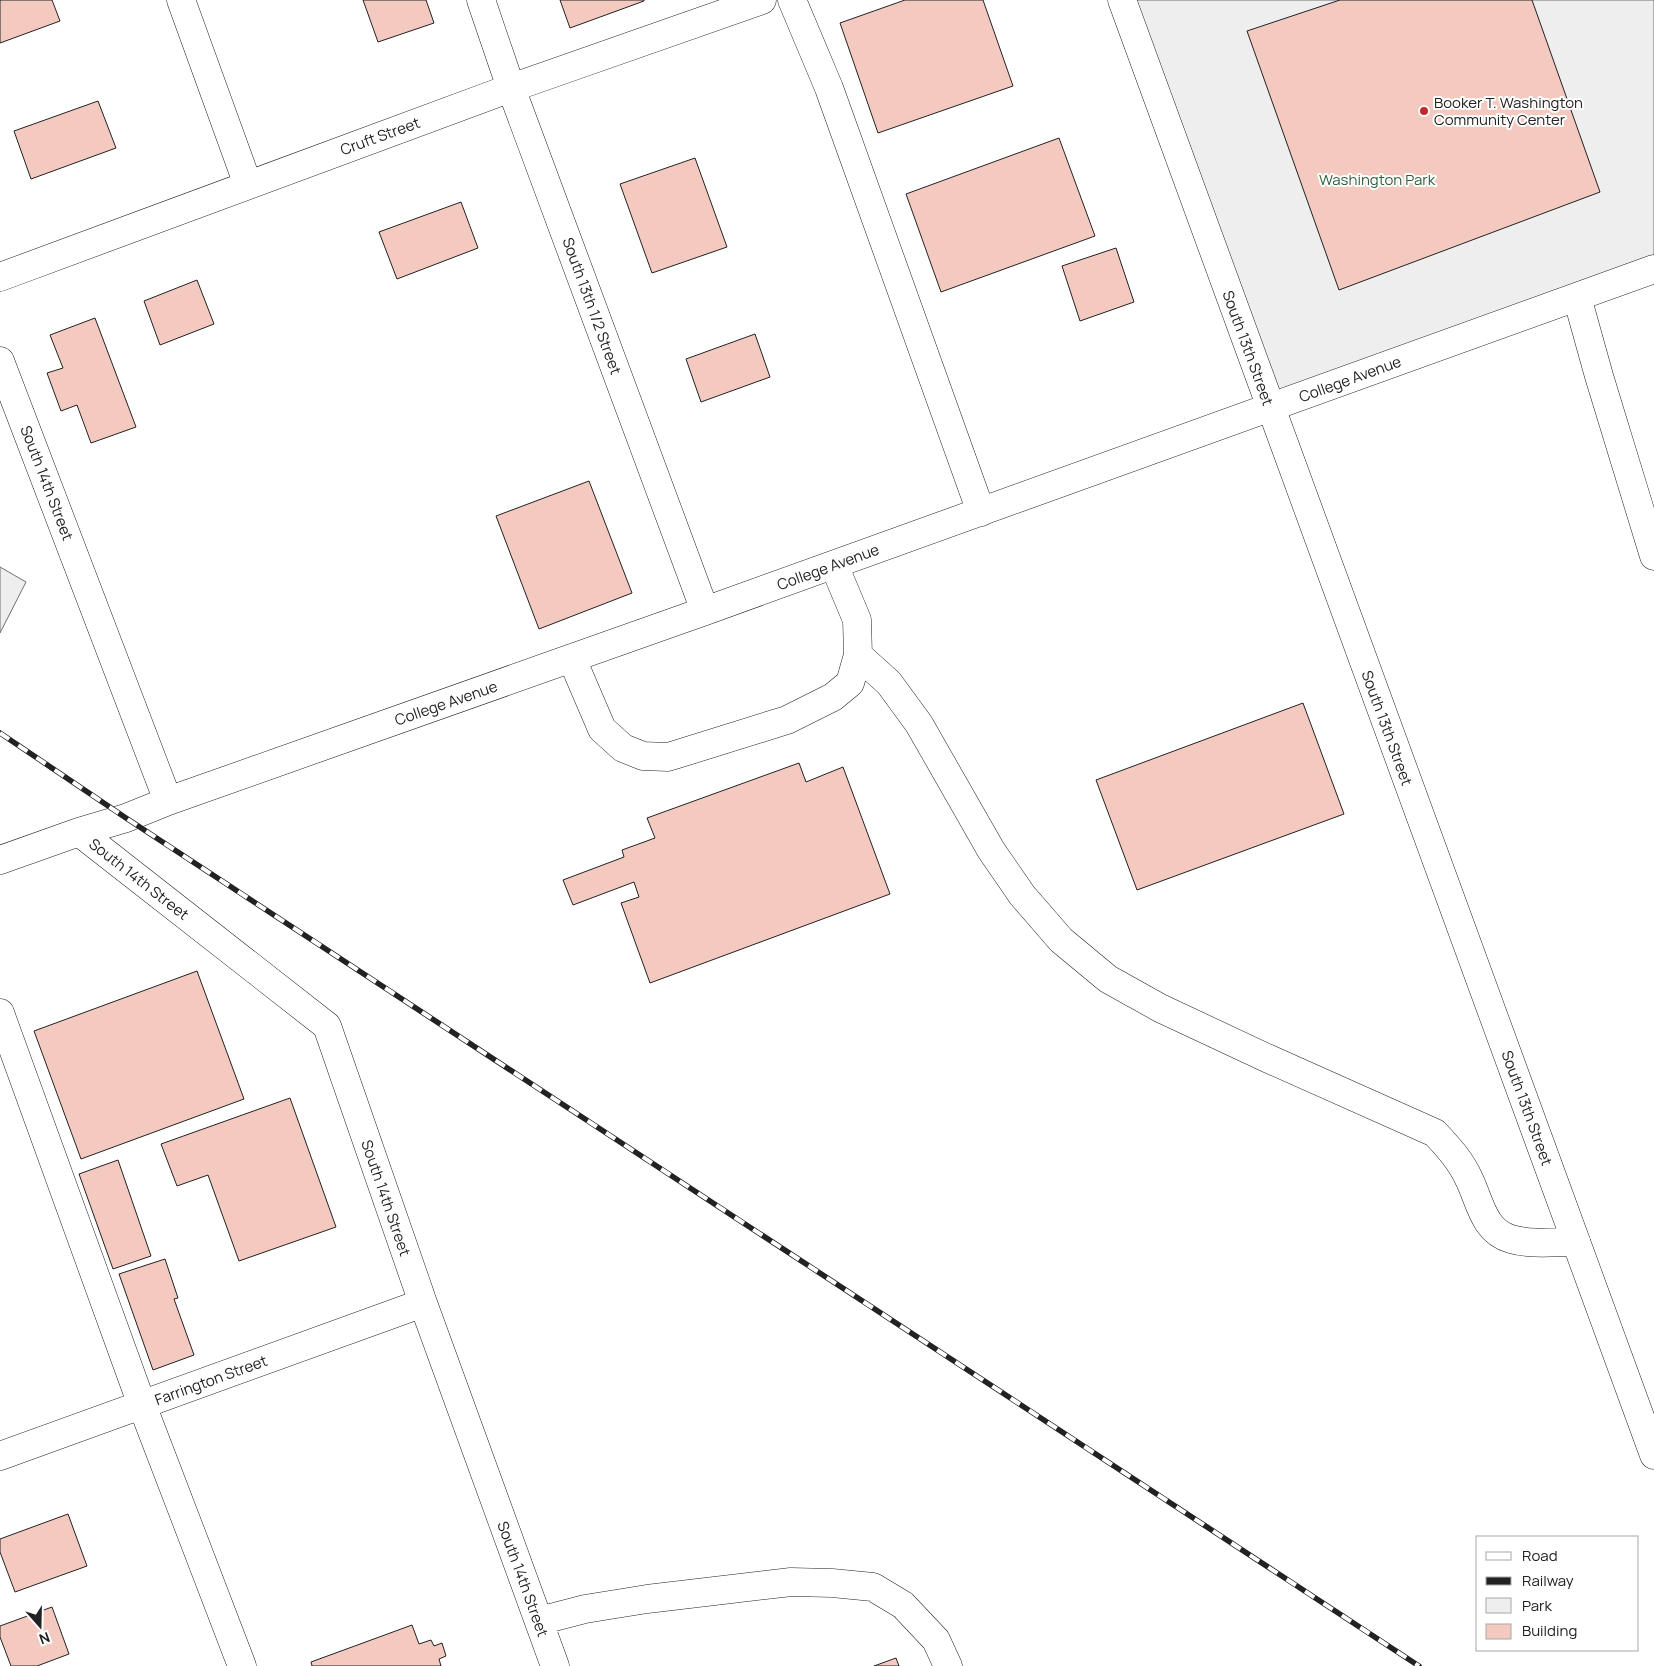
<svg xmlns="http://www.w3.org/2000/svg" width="1654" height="1666" font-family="Manrope,sans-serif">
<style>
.green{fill:#eee;stroke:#6f6f6f}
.building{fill:#f3c9c0;stroke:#222}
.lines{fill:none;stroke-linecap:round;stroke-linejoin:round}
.minor-casing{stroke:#222;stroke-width:29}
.major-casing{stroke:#222;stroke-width:29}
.minor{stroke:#fff;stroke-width:28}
.major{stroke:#fff;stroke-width:28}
.rail-casing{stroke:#222;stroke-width:5.5}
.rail{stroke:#fff;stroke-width:4;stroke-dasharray:11;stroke-linecap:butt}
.poi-dot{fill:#c62828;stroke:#fff;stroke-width:2}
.labels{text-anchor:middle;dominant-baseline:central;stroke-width:4;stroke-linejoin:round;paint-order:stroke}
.poi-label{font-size:15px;fill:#222;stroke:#fff;text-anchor:start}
.street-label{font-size:15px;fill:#222;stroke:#fff}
.park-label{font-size:15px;fill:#2f5e38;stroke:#fff}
</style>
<rect width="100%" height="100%" fill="#fff"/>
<path class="green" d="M 1123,0 L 1654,0 L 1654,269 L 1270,408 Z
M 0,567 L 26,582 L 0,633 Z"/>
<path class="building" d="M 0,0 L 52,0 L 60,21 L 0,43 Z
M 363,0 L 426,0 L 434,23 L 378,42 Z
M 560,0 L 644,0 L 644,1 L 570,28 Z
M 905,0 L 983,0 L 1013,86 L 878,133 L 840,23 Z
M 1340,0 L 1532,0 L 1600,192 L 1339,290 L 1247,31 Z
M 98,101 L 116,148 L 31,179 L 14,131 Z
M 1059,138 L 1095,236 L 941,292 L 906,194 Z
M 695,158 L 727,247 L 652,273 L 620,184 Z
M 461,202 L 478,248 L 397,279 L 379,232 Z
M 1116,248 L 1134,302 L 1080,321 L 1062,266 Z
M 197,280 L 214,324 L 160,345 L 144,301 Z
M 95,318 L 136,427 L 91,443 L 77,405 L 61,411 L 47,373 L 63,368 L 50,335 Z
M 755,334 L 770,377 L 701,402 L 686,359 Z
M 589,481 L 632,593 L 539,629 L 496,516 Z
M 1303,703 L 1344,814 L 1137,890 L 1096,780 Z
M 799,763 L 806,782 L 843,767 L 890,894 L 650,983 L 621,903 L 639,897 L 634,882 L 573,905 L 563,880 L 624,857 L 622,850 L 655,838 L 647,818 Z
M 197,971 L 244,1099 L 81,1159 L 34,1031 Z
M 290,1098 L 336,1227 L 239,1261 L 208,1175 L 177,1186 L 161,1144 Z
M 118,1160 L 151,1256 L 113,1269 L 79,1174 Z
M 165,1259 L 178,1298 L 174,1299 L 194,1355 L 153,1370 L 119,1274 Z
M 68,1514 L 87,1566 L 15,1592 L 0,1552 L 0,1539 Z
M 52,1607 L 69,1654 L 37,1666 L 11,1666 L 0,1637 L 0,1626 Z
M 412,1625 L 419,1644 L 431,1640 L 434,1646 L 442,1643 L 446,1656 L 439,1659 L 441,1666 L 312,1666 L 311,1662 Z
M 896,1658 L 899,1666 L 874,1666 Z"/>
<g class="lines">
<defs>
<path id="minor" d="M 181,0 L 248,185
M 481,0 L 511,88 L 705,611
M 792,0 L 829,88 L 981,512
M 0,277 L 511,88 L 762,0
M 1577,297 L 1599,376 L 1654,556
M 0,361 L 168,801
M 858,655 L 889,683 L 919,724 L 991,850 L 1022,895 L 1061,940 L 1108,979 L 1160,1008 L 1269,1059 L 1435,1133 C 1448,1147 1461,1161 1469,1179 C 1480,1201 1483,1231 1511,1239 C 1531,1245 1555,1242 1576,1242
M 572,659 L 602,729 L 623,748 L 643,756 L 668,757 L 787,720 L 833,697 L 850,683 L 858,655 L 857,620 L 834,565
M 79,832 L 327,1026 L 423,1303 L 555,1666
M 0,860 L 79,832 L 126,818 L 168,801 L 705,611 L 1654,269
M 0,1013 L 142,1405 L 242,1666
M 0,1456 L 423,1303
M 539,1621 L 585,1609 L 647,1599 L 791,1582 L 832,1583 L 873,1587 L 903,1605 L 936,1640 L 948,1666"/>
<path id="major" d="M 1122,0 L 1654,1455"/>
</defs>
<use href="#minor" class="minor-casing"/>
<use href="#major" class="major-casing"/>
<use href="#minor" class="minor"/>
<use href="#major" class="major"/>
<defs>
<path id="rail" d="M 0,733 L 126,818 L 1419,1666"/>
</defs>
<use href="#rail" class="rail-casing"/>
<use href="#rail" class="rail"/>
</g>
<circle class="poi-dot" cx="1424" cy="111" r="5"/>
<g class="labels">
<g class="poi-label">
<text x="1434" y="102">Booker T. Washington<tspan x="1434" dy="17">Community Center</tspan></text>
</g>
<g class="street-label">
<text transform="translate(380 136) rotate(-20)">Cruft Street</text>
<text transform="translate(592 306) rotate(70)">South 13th 1/2 Street</text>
<text transform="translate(1248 348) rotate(70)">South 13th Street</text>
<text transform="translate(1350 379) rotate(-20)">College Avenue</text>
<text transform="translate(47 483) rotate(69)">South 14th Street</text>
<text transform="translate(828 567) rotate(-20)">College Avenue</text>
<text transform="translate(446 703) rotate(-19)">College Avenue</text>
<text transform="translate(1387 728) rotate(70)">South 13th Street</text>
<text transform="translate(139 879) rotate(38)">South 14th Street</text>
<text transform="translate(1527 1108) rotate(70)">South 13th Street</text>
<text transform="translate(386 1198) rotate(71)">South 14th Street</text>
<text transform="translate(211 1380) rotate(-20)">Farrington Street</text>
<text transform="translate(523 1579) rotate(70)">South 14th Street</text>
</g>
<g class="park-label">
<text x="1377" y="179">Washington Park</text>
</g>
</g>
<rect x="1476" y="1536" width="162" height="115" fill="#ffffff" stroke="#a7a7a7"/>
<rect x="1486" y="1552" width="25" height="8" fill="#ffffff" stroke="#a7a7a7"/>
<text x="1522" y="1561" font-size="15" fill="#222222">Road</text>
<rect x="1486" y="1577" width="25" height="8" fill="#222222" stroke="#a7a7a7"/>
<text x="1522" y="1586" font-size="15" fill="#222222">Railway</text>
<rect x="1486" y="1598" width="25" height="15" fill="#eeeeee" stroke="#a7a7a7"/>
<text x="1522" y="1611" font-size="15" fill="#222222">Park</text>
<rect x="1486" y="1624" width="25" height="15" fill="#f3c9c0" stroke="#a7a7a7"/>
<text x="1522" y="1636" font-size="15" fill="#222222">Building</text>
<g transform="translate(40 1626) rotate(160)" stroke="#ffffff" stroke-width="4" paint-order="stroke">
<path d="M0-4L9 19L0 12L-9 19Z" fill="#222222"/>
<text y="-8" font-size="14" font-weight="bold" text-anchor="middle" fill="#222222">N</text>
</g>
</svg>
